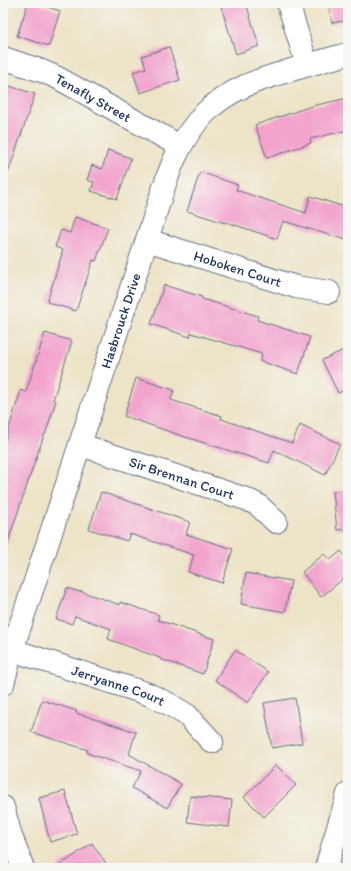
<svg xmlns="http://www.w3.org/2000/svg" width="351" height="871" font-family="Itim,sans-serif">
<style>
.building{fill:#f2a4cd}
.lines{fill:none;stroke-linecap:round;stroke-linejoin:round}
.minor-casing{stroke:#646e82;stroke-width:24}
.minor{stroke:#fff;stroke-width:22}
.labels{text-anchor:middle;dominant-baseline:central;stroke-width:3;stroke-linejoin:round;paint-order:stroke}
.street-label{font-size:14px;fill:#1b2f5e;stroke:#f6f6f2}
</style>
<rect width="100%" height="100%" fill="#f6f6f2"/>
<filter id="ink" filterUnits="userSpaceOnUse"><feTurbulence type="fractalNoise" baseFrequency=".025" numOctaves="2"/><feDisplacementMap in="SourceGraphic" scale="8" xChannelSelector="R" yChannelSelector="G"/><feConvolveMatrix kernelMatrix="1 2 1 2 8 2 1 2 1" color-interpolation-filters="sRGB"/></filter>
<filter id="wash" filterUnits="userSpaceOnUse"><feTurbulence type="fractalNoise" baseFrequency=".012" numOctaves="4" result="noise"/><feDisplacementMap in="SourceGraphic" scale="16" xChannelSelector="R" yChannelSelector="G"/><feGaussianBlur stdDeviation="0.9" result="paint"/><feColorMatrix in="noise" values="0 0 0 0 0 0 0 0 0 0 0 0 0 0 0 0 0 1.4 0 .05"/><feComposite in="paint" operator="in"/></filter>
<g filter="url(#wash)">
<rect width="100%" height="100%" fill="#ede3c6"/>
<g id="blocks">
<path class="building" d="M 28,3 L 35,3 L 60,11 L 49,46 L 17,36 Z
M 220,3 L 246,3 L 259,46 L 236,54 Z
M 328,3 L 348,3 L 348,20 L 332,23 Z
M 169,47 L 180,80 L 140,93 L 133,72 L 146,68 L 142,56 Z
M 3,84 L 35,94 L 5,182 L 3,182 Z
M 348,98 L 348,130 L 310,139 L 311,143 L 267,158 L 255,125 L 312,106 Z
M 108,150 L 131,158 L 117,199 L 91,191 L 94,182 L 87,180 L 92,165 L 102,169 Z
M 200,172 L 238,185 L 236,190 L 306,213 L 310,196 L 348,208 L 348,232 L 346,240 L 283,221 L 277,239 L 226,222 L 225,223 L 187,211 Z
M 75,217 L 108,228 L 96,261 L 93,260 L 76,311 L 47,302 L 63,250 L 55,247 L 61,230 L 70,233 Z
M 164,285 L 202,297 L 202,299 L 258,316 L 257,320 L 310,337 L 298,374 L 260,361 L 262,354 L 191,333 L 190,337 L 151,324 Z
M 45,333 L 72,341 L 53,400 L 56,401 L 45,435 L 44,435 L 5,550 L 3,549 L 3,440 L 5,440 L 21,390 L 26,392 Z
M 348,348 L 348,389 L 338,393 L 322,360 Z
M 136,378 L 174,390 L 171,400 L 222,416 L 221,419 L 292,443 L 300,425 L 340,444 L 325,475 L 274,450 L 269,463 L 179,435 L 124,416 Z
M 348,490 L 348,529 L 337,530 L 333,491 Z
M 101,492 L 190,522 L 186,534 L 233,549 L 222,583 L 188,572 L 194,555 L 130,534 L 127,541 L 89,529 Z
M 341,551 L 348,559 L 348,575 L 321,597 L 302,572 L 324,554 L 330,560 Z
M 246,573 L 291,581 L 285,612 L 241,604 Z
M 67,588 L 80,592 L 80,591 L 120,605 L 120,602 L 159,615 L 158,620 L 214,639 L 203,674 L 160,659 L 160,658 L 108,639 L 111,629 L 75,616 L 72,624 L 56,619 Z
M 235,650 L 268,672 L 248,703 L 215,680 Z
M 295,698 L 302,743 L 272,748 L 264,703 Z
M 42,700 L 77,711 L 76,713 L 136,732 L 129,754 L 181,784 L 167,808 L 132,788 L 141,771 L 87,753 L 88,750 L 31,732 Z
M 276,765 L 296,785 L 264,817 L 244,797 Z
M 65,791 L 77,834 L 50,842 L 39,798 Z
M 190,796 L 232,800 L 229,827 L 187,822 Z
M 92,843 L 109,868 L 56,868 Z"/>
</g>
</g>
<g filter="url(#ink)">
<use href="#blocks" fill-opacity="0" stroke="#646e82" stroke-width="1"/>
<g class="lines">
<defs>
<g id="minor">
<path d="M 288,3 L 307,65"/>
<path id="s1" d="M 3,58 L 42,71 L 58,78 L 180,146"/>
<path id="s2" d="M 147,240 L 296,287 L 329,292"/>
<path id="s3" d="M 81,445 L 246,499 L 258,505 L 276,522"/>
<path id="s4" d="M 12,650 L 148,694 L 167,703 L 187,715 L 212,742"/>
<path id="s5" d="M 3,684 L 12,650 C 49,540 85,430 121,319 C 132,286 143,252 154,218 C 166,180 176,143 204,114 C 227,90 257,80 288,71 C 308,65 328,59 348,54"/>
<path d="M 3,807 L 11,836 L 23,868"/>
<path d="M 326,868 L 348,794"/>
</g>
</defs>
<use href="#minor" class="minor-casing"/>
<use href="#minor" class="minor"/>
</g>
</g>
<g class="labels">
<g class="street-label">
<text stroke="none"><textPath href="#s1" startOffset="99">Tenafly Street</textPath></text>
<text stroke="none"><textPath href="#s2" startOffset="95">Hoboken Court</textPath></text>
<text stroke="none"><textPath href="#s5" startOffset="382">Hasbrouck Drive</textPath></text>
<text stroke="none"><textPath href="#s3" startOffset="106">Sir Brennan Court</textPath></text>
<text stroke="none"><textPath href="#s4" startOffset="112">Jerryanne Court</textPath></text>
</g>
</g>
<rect width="351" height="871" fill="none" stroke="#f6f6f2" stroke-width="16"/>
</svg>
